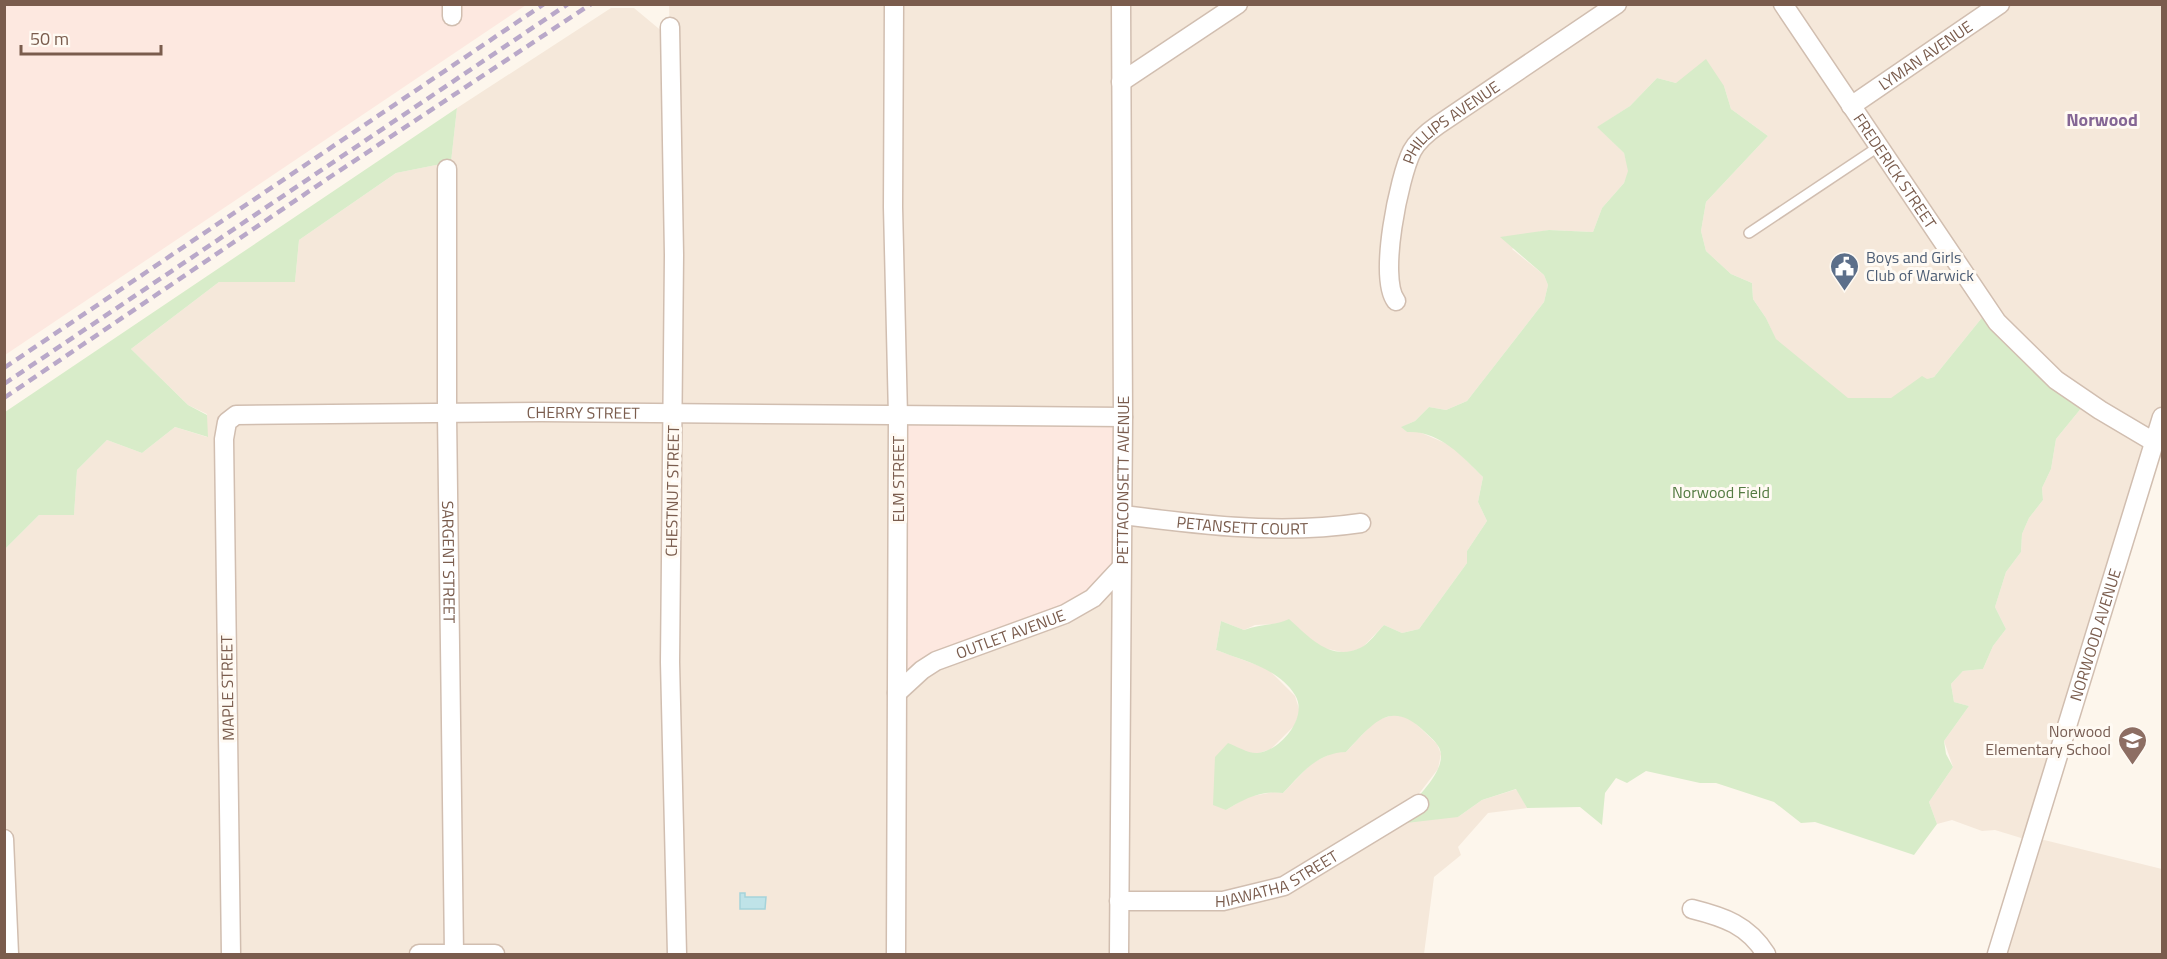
<svg xmlns="http://www.w3.org/2000/svg" width="2167" height="959" font-family="'Titillium Web',sans-serif">
<style>
.residential{fill:#f5e8da}
.commercial{fill:#fde8e0}
.green{fill:#d8ecc9}
.water{fill:#bfe3e8;stroke:#a5d3da;stroke-width:1.5}
.lines{fill:none;stroke-linecap:round;stroke-linejoin:round}
.lane-casing{stroke:#d1beb0;stroke-width:12}
.street-casing{stroke:#d1beb0;stroke-width:21}
.lane{stroke:#fff;stroke-width:9}
.street{stroke:#fff;stroke-width:18}
.rail{stroke:#b9a8c9;stroke-width:4.5;stroke-dasharray:9 6;stroke-linecap:butt}
.labels{text-anchor:middle;dominant-baseline:central;stroke-width:6;stroke-linejoin:round;paint-order:stroke}
.street-label{font-size:16px;fill:#7a5c4d;stroke:#fffaf3}
.service-label{font-size:16px;fill:#4e5e75;stroke:#fffaf3;text-anchor:start}
.park-label{font-size:16px;fill:#537a41;stroke:#fffaf3}
.education-label{font-size:16px;fill:#785e54;stroke:#fffaf3;text-anchor:end}
.neighbourhood-label{font-size:18px;font-weight:bold;fill:#846695;stroke:#fffaf3}
</style>
<rect width="100%" height="100%" fill="#fdf6ec"/>
<path class="residential" d="M 669,4 L 2162,5 L 2162,433 L 2036,838 L 2162,869 L 2162,954 L 1998,954 L 2031,841 L 1995,830 L 1982,831 L 1952,820 L 1937,824 L 1929,802 L 1953,767 L 1944,741 L 1969,706 L 1954,702 L 1951,684 L 1963,671 L 1983,669 L 1993,646 L 2006,629 L 1995,607 L 2006,572 L 2021,552 L 2022,534 L 2029,518 L 2043,500 L 2042,488 L 2051,469 L 2056,439 L 2087,401 L 1989,309 L 1934,377 L 1911,384 L 1888,408 L 1845,406 L 1782,353 L 1766,318 L 1753,299 L 1752,283 L 1731,274 L 1706,251 L 1701,231 L 1706,202 L 1768,136 L 1731,109 L 1724,86 L 1676,83 L 1657,78 L 1630,106 L 1598,127 L 1624,153 L 1629,171 L 1624,183 L 1602,208 L 1593,232 L 1549,230 L 1528,234 L 1512,249 L 1544,275 L 1548,285 L 1544,302 L 1467,401 L 1446,410 L 1429,407 L 1415,421 L 1402,427 L 1407,432 L 1417,431 L 1452,446 L 1483,477 L 1478,502 L 1487,521 L 1467,551 L 1467,563 L 1419,629 L 1402,633 L 1384,625 L 1362,648 L 1346,653 L 1319,647 L 1289,620 L 1278,624 L 1255,625 L 1244,630 L 1221,621 L 1216,650 L 1268,669 L 1295,696 L 1300,712 L 1294,726 L 1271,749 L 1256,754 L 1226,810 L 1248,797 L 1273,792 L 1283,793 L 1312,763 L 1334,752 L 1346,752 L 1376,720 L 1398,714 L 1412,720 L 1437,744 L 1441,754 L 1438,769 L 1404,813 L 1458,817 L 1482,800 L 1517,789 L 1527,808 L 1488,813 L 1458,847 L 1461,855 L 1434,877 L 1424,954 L 5,954 L 5,549 L 39,515 L 74,514 L 77,470 L 107,440 L 142,453 L 175,427 L 207,437 L 207,414 L 188,405 L 131,349 L 219,282 L 295,282 L 299,240 L 396,173 L 451,162 L 457,108 L 611,8 L 634,8 L 670,38 Z"/>
<path class="commercial" d="M 5,5 L 526,5 L 5,355 Z
M 1122,415 L 1125,517 L 1108,583 L 902,685 L 900,416 Z"/>
<path class="green" d="M 1706,59 L 1724,86 L 1731,109 L 1768,136 L 1706,202 L 1701,231 L 1706,251 L 1731,274 L 1752,283 L 1753,299 L 1766,318 L 1776,339 L 1848,398 L 1891,398 L 1922,376 L 1927,379 L 1934,377 L 1989,309 L 2087,401 L 2056,439 L 2051,469 L 2042,488 L 2043,500 L 2029,518 L 2022,534 L 2021,552 L 2006,572 L 1995,607 L 2006,629 L 1993,646 L 1983,669 L 1963,671 L 1951,684 L 1954,702 L 1969,706 L 1944,741 L 1946,754 L 1953,767 L 1929,802 L 1937,824 L 1914,855 L 1815,822 L 1801,823 L 1774,802 L 1716,783 L 1700,783 L 1646,771 L 1627,783 L 1616,778 L 1605,793 L 1602,825 L 1580,807 L 1527,808 L 1516,789 L 1482,800 L 1458,817 L 1406,823 L 1404,813 C 1415,799 1442,775 1441,755 C 1441,745 1431,738 1425,732 C 1390,698 1373,724 1346,752 C 1317,753 1302,773 1283,793 C 1261,790 1244,799 1226,810 L 1213,805 L 1215,757 L 1228,743 C 1236,746 1249,754 1258,753 C 1280,751 1309,717 1295,695 C 1278,668 1244,661 1216,650 L 1221,621 L 1244,630 C 1259,624 1274,626 1289,619 C 1309,637 1331,662 1360,648 C 1369,644 1377,632 1384,625 L 1402,633 L 1419,629 L 1467,563 L 1467,551 L 1487,521 L 1478,502 L 1483,477 C 1462,456 1439,430 1407,432 L 1401,427 L 1415,421 L 1429,407 L 1446,410 L 1467,401 L 1544,302 L 1548,285 L 1544,275 L 1500,237 L 1549,230 L 1593,232 L 1602,208 L 1624,183 L 1628,171 L 1624,153 L 1597,127 L 1630,106 L 1657,78 L 1676,83 Z
M 457,108 L 451,162 L 396,173 L 299,240 L 295,282 L 219,282 L 131,349 L 188,405 L 207,415 L 208,437 L 175,427 L 142,453 L 107,440 L 77,470 L 74,515 L 39,515 L 5,549 L 5,412 Z"/>
<path class="water" d="M 740,893 L 745,893 L 745,897 L 766,897 L 765,909 L 740,909 Z"/>
<g class="lines">
<defs>
<path id="lane" d="M 1749,233 L 1878,147"/>
<g id="street">
<path d="M 452,4 L 452,16"/>
<path d="M 894,4 L 893,207 L 898,416 L 896,954"/>
<path id="s1" d="M 1783,4 L 1997,322 L 2056,380 L 2100,410 L 2154,442"/>
<path d="M 670,27 L 674,255 L 670,662 L 677,954"/>
<path d="M 1121,82 L 1238,4"/>
<path id="s2" d="M 1851,106 L 2000,4"/>
<path id="s3" d="M 447,169 L 447,414 L 454,954"/>
<path id="s4" d="M 1396,301 C 1378,278 1399,177 1412,151 C 1418,140 1428,132 1438,125 L 1617,4"/>
<path id="s5" d="M 1123,515 C 1203,525 1280,535 1361,523"/>
<path id="s6" d="M 897,693 L 922,670 L 936,661 L 1065,614 L 1093,598 L 1120,569"/>
<path d="M 4,839 L 9,954"/>
<path id="s7" d="M 1119,901 L 1223,901 L 1284,886 L 1419,804"/>
<path d="M 1692,909 C 1724,917 1748,925 1766,954"/>
<path id="s8" d="M 231,954 L 224,439 L 227,422 L 236,415 L 542,412 L 1123,417"/>
<path d="M 419,954 L 495,954"/>
<path id="s9" d="M 1119,954 L 1123,417 L 1121,4"/>
<path id="s10" d="M 1997,954 L 2162,417"/>
</g>
</defs>
<use href="#lane" class="lane-casing"/>
<use href="#street" class="street-casing"/>
<use href="#lane" class="lane"/>
<use href="#street" class="street"/>
<path class="rail" d="M 4,368 L 544,4
M 4,384 L 568,4
M 4,398 L 333,175 L 591,4"/>
</g>
<defs>
<symbol id="civic-pin" viewBox="-11 -11 22 30"><path d="M0 17L-7.5 6A9.5 9.5 0 1 1 7.5 6Z" fill="#5c6f8a" stroke="#fffaf3"/><path d="M-.6-6.5H3V-4.5H.6V-3L4-1V1h2V6H-6V1h2V-1L-.6-3ZM-1.2 2.5V6h2.4V2.5Z" fill="#fff"/></symbol>
<symbol id="school-pin" viewBox="-11 -11 22 30"><path d="M0 17L-7.5 6A9.5 9.5 0 1 1 7.5 6Z" fill="#8d6e63" stroke="#fffaf3"/><path d="M0-5L7-2L0 1L-7-2ZM-4 1L0 2.5L4 1V4Q0 6-4 4Z" fill="#fff"/></symbol>
</defs>
<g fill-rule="evenodd">
<use href="#civic-pin" x="1828" y="250" width="33" height="45"/>
<use href="#school-pin" x="2116" y="724" width="33" height="45"/>
</g>
<g class="labels">
<g class="street-label">
<text stroke="none"><textPath href="#s2" startOffset="90">LYMAN AVENUE</textPath></text>
<text stroke="none"><textPath href="#s4" startOffset="202">PHILLIPS AVENUE</textPath></text>
<text stroke="none"><textPath href="#s1" startOffset="201">FREDERICK STREET</textPath></text>
<text stroke="none"><textPath href="#s8" startOffset="891">CHERRY STREET</textPath></text>
<text transform="translate(898 479) rotate(-90)">ELM STREET</text>
<text stroke="none"><textPath href="#s9" startOffset="474">PETTACONSETT AVENUE</textPath></text>
<text transform="translate(672 491) rotate(-89)">CHESTNUT STREET</text>
<text stroke="none"><textPath href="#s5" startOffset="120">PETANSETT COURT</textPath></text>
<text stroke="none"><textPath href="#s3" startOffset="393">SARGENT STREET</textPath></text>
<text stroke="none"><textPath href="#s6" startOffset="130">OUTLET AVENUE</textPath></text>
<text stroke="none"><textPath href="#s10" startOffset="334">NORWOOD AVENUE</textPath></text>
<text transform="translate(227 688) rotate(-91)">MAPLE STREET</text>
<text stroke="none"><textPath href="#s7" startOffset="162">HIAWATHA STREET</textPath></text>
</g>
<g class="service-label">
<text x="1866" y="257">Boys and Girls<tspan x="1866" dy="18">Club of Warwick</tspan></text>
</g>
<g class="park-label">
<text x="1721" y="492">Norwood Field</text>
</g>
<g class="education-label">
<text x="2111" y="731">Norwood<tspan x="2111" dy="18">Elementary School</tspan></text>
</g>
<g class="neighbourhood-label">
<text x="2102" y="119">Norwood</text>
</g>
</g>
<rect width="2167" height="959" fill="none" stroke="#7a5c4d" stroke-width="12"/>
<path d="M21 45v9h140v-9" fill="none" stroke="#7a5c4d" stroke-width="3"/>
<text x="30" y="45" font-size="18" fill="#7a5c4d" stroke="#fffaf3" stroke-width="4.5" paint-order="stroke">50 m</text>
</svg>
